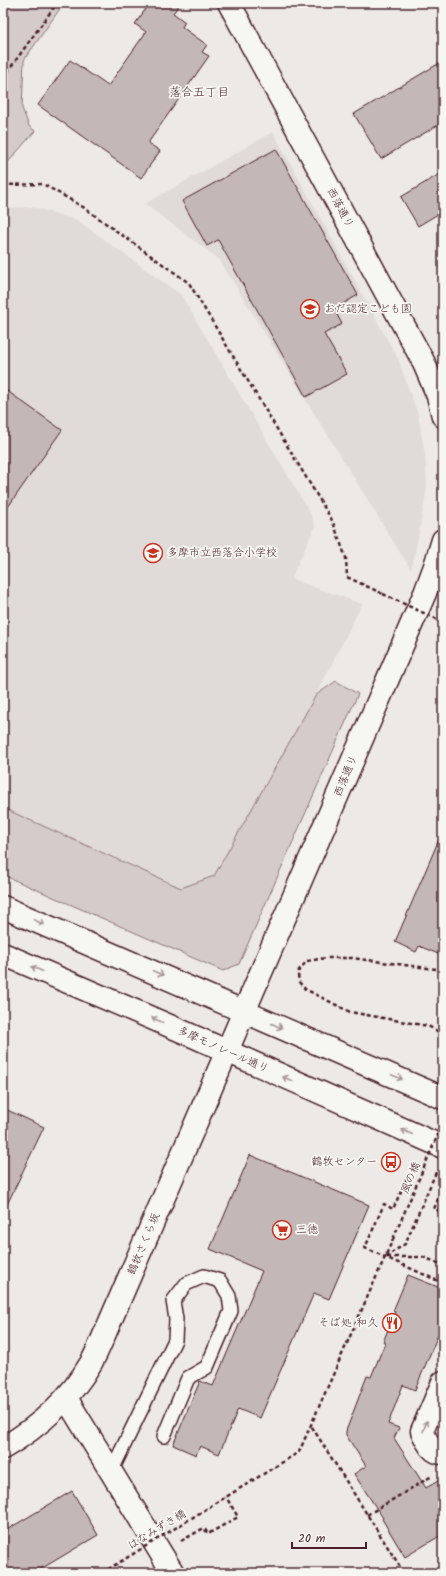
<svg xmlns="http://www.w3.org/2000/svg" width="446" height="1576" font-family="Kalam,'Klee One',sans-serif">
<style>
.built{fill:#e0dad8}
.green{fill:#d4cbca;stroke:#8f757a}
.building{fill:#c4b7b7;stroke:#4a1f2b}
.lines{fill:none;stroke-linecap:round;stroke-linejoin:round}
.service-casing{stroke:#4a1f2b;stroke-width:16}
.minor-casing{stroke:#4a1f2b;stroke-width:25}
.tertiary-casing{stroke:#4a1f2b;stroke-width:25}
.secondary-casing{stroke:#4a1f2b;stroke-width:25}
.path{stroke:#4a1f2b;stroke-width:2.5;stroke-dasharray:4 3;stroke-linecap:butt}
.service{stroke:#f6f6f2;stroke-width:13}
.minor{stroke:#f6f6f2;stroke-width:22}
.tertiary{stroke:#f6f6f2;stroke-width:22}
.secondary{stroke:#f6f6f2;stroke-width:22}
.path-bridge{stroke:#4a1f2b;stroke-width:2.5;stroke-dasharray:4 3;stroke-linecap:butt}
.oneway{stroke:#a99598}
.labels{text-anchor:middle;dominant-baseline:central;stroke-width:3.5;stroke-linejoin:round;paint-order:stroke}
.street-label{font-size:11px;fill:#4a1f2b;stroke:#f6f6f2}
.poi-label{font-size:11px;fill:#4a1f2b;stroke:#f6f6f2;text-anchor:start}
.neighbourhood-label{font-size:12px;fill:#4a1f2b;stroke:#f6f6f2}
</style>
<rect width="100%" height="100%" fill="#ece9e6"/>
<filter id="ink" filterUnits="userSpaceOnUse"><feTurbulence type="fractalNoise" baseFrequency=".025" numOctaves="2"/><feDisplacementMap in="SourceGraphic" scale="8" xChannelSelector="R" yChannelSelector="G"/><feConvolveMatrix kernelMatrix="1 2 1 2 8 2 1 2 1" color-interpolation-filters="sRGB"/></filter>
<g filter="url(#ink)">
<path class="built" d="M 273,132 L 398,359 L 418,415 L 425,455 L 427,487 L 418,538 L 411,570 L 219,259 L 145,204 Z
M 33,207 L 77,220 L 181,295 L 311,515 L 315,526 L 291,579 L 362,604 L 316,695 L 214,876 L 181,888 L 3,808 L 3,208 Z"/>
<path class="green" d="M 3,3 L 64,3 L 24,60 L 22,108 L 29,126 L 35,131 L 3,168 Z
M 336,681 L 358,694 L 239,964 L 223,971 L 3,875 L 3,808 L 181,888 L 214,876 L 316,695 Z"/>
<path class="building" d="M 150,3 L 181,3 L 173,13 L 185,22 L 182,27 L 207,45 L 202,52 L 209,56 L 148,143 L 160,151 L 141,178 L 38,105 L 70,60 L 108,86 L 146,32 L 135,24 Z
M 443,61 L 443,122 L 381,159 L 354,114 Z
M 276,149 L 358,295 L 334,309 L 342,324 L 324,334 L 347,374 L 306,397 L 218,240 L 207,246 L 182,201 Z
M 443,172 L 443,211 L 418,226 L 401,197 Z
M 3,388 L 62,430 L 3,514 Z
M 443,830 L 443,956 L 419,946 L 416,952 L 395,942 Z
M 3,1108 L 44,1127 L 3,1213 Z
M 250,1155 L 369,1205 L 329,1299 L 314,1293 L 260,1418 L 238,1409 L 219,1454 L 200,1446 L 196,1455 L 173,1445 L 200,1381 L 213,1386 L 262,1271 L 210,1249 Z
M 408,1275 L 443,1289 L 443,1323 L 415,1390 L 403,1385 L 388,1424 L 399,1428 L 394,1438 L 426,1488 L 443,1478 L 443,1534 L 405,1557 L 382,1519 L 383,1518 L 354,1474 L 366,1466 L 346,1435 L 346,1431 L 367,1376 L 371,1377 L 385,1343 L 383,1342 L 395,1312 L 393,1311 Z
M 72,1491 L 98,1535 L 34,1573 L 3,1573 L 3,1532 Z"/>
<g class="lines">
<defs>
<path id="service" d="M 111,1472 L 175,1340 L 176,1319 L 173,1301 L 186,1284 L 204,1276 L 220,1281 L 229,1296 L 231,1311 L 207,1367 L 188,1378 L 164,1436"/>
<path id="minor" d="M 443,1382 L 422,1431 C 427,1441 431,1453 443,1453"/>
<path id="tertiary" d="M 229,3 L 423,361 L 438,396 L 443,416
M 66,1398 L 173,1573
M 3,1448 C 39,1427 70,1399 91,1363 C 98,1351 103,1337 109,1324 L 425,593 L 435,566 L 443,540"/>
<path id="secondary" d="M 3,907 L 443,1098
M 3,954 L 186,1033 L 443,1147"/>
</defs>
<use href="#service" class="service-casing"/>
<use href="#minor" class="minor-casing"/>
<use href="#tertiary" class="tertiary-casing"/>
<use href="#secondary" class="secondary-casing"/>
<path class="path" d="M 3,78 L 57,3
M 3,185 L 43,184 L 83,207 L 189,283 L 333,522 L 346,558 L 347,577 L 383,594
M 443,970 L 352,958 L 326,958 L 307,961 L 299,970 L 298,975 L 299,982 L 305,989 L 350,1012 L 428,1026 L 443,1034
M 407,1178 L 393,1209 L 384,1204 L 365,1248 L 443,1283
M 441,1192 L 434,1209 L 443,1212
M 385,1257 L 405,1244 L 437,1170
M 387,1257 L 423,1257 L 443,1265
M 312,1427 L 404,1573
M 221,1500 L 299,1452 L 393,1239
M 367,1515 L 432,1476
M 181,1541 L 204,1528 L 208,1534 L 238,1517 L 226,1497"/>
<use href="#service" class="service"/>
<use href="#minor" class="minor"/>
<use href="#tertiary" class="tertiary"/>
<use href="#secondary" class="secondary"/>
<path class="path-bridge" d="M 383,594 L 443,622
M 393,1239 L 443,1123
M 102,1573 L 221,1500"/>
</g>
<defs><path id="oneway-shaft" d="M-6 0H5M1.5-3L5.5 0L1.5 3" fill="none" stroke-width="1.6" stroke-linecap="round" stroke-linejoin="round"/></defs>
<g class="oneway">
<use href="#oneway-shaft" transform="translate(39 922) rotate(23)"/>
<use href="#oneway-shaft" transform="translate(37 969) rotate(-157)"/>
<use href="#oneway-shaft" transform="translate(158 973) rotate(23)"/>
<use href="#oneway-shaft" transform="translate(157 1020) rotate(-157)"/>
<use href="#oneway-shaft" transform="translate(277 1026) rotate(24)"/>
<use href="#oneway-shaft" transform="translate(397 1077) rotate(23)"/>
<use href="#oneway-shaft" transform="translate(288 1079) rotate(-156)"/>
<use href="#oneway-shaft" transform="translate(407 1132) rotate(-156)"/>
<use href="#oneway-shaft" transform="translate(425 1426) rotate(-70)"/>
</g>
</g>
<defs>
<symbol id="school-ring" viewBox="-11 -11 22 22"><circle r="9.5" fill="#f6f6f2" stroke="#c8321e" stroke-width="1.5"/><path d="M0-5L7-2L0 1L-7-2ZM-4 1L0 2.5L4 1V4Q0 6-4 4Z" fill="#c8321e"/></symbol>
<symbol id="bus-ring" viewBox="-11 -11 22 22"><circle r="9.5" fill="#f6f6f2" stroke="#c8321e" stroke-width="1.5"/><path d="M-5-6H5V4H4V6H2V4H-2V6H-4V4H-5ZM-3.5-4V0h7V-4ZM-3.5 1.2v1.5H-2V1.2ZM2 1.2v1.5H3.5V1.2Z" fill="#c8321e"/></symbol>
<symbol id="supermarket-ring" viewBox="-11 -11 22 22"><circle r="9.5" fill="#f6f6f2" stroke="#c8321e" stroke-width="1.5"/><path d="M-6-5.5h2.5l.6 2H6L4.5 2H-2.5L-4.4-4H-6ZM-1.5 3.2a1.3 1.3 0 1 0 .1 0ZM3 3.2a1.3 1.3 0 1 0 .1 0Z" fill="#c8321e"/></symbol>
<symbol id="restaurant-ring" viewBox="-11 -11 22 22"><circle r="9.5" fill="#f6f6f2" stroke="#c8321e" stroke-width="1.5"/><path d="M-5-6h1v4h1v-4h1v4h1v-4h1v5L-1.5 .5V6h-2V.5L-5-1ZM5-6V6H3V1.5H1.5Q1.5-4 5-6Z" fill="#c8321e"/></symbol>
</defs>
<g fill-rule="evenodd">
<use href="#school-ring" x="299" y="298" width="22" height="22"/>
<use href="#school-ring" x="142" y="542" width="22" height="22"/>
<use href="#bus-ring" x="380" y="1151" width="22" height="22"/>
<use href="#supermarket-ring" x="271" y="1219" width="22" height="22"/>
<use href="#restaurant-ring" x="381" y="1312" width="22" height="22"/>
</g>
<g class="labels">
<g class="street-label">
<text transform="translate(340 208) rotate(62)">西落通り</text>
<text transform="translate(346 776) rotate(-67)">西落通り</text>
<text transform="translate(223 1050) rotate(24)">多摩モノレール通り</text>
<text transform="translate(411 1178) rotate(-67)">風の橋</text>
<text transform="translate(144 1244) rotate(-67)">鶴牧さくら坂</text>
<text transform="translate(157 1530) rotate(-31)">はなみずき橋</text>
</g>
<g class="poi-label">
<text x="324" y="309">おだ認定こども園</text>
<text x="167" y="553">多摩市立西落合小学校</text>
<text x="377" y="1162" text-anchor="end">鶴牧センター</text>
<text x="296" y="1230">三徳</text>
<text x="378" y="1323" text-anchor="end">そば処 和久</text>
</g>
<g class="neighbourhood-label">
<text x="199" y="92">落合五丁目</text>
</g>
</g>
<rect width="446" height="1576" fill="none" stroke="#f6f6f2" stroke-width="16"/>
<rect x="8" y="8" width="430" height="1560" fill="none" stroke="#4a1f2b" stroke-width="1.5" filter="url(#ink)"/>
<path d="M292 1542v6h74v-6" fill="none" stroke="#4a1f2b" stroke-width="2"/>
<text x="298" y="1542" font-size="12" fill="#4a1f2b" stroke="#f6f6f2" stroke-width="3" paint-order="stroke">20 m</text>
</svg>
